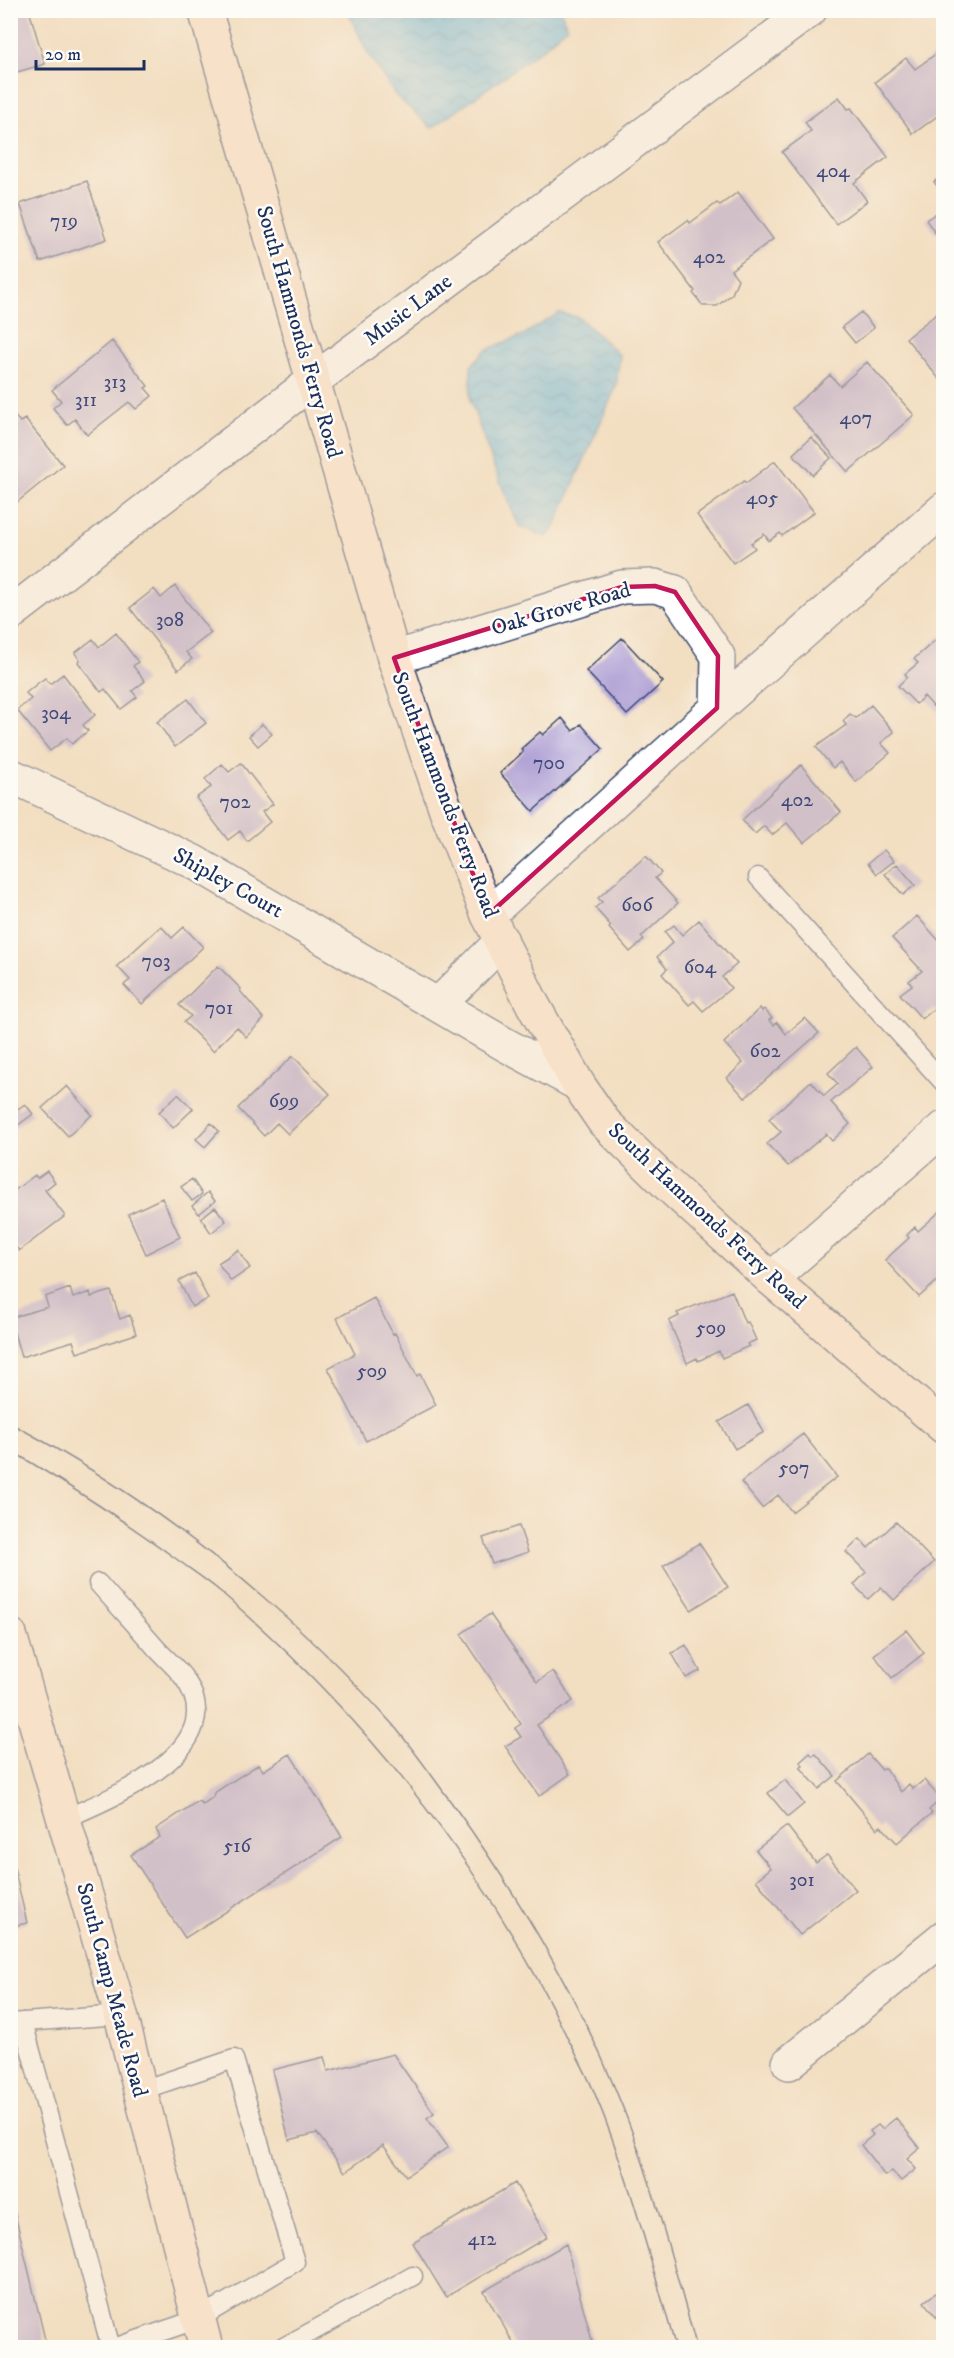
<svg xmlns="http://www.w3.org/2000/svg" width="954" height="2358" font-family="'IM FELL DW Pica',serif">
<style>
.water{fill:url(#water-waves);stroke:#4376a2;stroke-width:1.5}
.building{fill:#ac9cd3}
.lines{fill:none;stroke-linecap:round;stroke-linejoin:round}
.lane-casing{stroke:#3b496d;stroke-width:21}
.street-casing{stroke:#3b496d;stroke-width:36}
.secondary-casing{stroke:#3b496d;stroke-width:36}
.lane{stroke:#fff;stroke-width:18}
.street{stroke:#fff;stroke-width:33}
.secondary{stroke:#fde4d1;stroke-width:33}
.tram{stroke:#1b2f5e;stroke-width:1.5}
.marked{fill:none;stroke:#c2185b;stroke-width:4.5;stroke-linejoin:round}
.labels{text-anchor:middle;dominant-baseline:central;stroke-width:5;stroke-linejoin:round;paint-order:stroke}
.number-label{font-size:20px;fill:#3f4a7b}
.street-label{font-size:22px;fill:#1b2f5e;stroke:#fdfcf7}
</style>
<defs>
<pattern id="water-waves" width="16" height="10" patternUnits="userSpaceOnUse" patternTransform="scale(1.5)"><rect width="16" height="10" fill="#6bbce6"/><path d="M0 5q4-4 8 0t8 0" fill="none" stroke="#5799be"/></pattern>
</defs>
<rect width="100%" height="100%" fill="#fdfcf7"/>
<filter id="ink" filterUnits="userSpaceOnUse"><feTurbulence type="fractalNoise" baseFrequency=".0167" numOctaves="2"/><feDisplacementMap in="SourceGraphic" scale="12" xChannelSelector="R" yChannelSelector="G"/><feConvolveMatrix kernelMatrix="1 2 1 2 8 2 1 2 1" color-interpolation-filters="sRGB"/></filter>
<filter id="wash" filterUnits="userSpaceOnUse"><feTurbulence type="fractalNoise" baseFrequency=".008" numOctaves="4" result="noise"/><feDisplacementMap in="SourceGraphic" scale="24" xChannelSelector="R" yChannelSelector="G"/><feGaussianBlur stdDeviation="1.35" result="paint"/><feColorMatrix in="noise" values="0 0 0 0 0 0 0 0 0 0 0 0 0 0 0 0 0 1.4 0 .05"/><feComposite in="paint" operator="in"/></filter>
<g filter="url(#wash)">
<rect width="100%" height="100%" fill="#f2dec1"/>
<path class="water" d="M 348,11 L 561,11 L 567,27 L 541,50 L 432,128 L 396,96 L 368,54 Z
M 559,313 L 578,317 L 620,355 L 616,387 L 555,526 L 547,537 L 519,526 L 495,470 L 470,400 L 471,366 L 486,350 L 523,335 Z"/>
<g id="blocks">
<path class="building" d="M 10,10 L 29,10 L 45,64 L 10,74 Z
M 944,48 L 944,111 L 913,134 L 875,82 L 906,58 L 915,69 Z
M 839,97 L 848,109 L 851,108 L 888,157 L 854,183 L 867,201 L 836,224 L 782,152 L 811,131 L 805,122 Z
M 944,175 L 944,194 L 934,182 Z
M 87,181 L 107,239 L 40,262 L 20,204 Z
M 738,192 L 773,239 L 731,270 L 738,279 L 732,294 L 717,306 L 703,306 L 693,293 L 695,291 L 658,242 L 688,220 L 690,223 L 717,203 L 720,205 Z
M 944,208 L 944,229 L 936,234 L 926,220 Z
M 944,308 L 944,385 L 906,338 Z
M 861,312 L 874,328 L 855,343 L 842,327 Z
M 112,341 L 148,386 L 145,388 L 152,396 L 136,409 L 129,402 L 87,435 L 75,419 L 67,425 L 53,408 L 61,401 L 52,390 Z
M 867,362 L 914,415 L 848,472 L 792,408 L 830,375 L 840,386 Z
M 10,411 L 20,422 L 25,419 L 63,465 L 10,508 Z
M 811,437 L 831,458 L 813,475 L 793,454 Z
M 775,461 L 814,512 L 782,536 L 780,533 L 769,541 L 764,534 L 762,536 L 751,543 L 755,548 L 733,563 L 697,515 L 744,481 L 746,483 Z
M 175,586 L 211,633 L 186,652 L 192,659 L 178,670 L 130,608 L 154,589 L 161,598 Z
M 116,633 L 138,662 L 133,666 L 145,681 L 132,691 L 137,697 L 121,709 L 105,689 L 101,692 L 78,662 L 80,660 L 75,653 L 93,639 L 99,647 Z
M 940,636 L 944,640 L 944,709 L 939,713 L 924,696 L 916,704 L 898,686 L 907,677 L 905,674 L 918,663 L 914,659 Z
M 622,638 L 663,682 L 627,715 L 586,671 Z
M 63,674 L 95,715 L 83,725 L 88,731 L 72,744 L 67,738 L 50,751 L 17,710 L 31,699 L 26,693 L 38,683 L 45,678 L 50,684 Z
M 188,699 L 206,723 L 175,747 L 157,722 Z
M 871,705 L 894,732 L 881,743 L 890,753 L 856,782 L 840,762 L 833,768 L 816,747 L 846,725 L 843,721 L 850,714 L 856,718 Z
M 562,718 L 573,731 L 581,724 L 603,749 L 533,811 L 500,773 L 523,752 L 521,749 L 540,732 L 543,735 Z
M 262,724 L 272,734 L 258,746 L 249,736 Z
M 241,763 L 273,804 L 262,812 L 270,822 L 259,831 L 247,841 L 240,831 L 228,840 L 196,798 L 211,787 L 205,779 L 222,764 L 229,772 Z
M 801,765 L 841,812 L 804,843 L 787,823 L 772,835 L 764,826 L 755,834 L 742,820 Z
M 884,850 L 894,861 L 877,874 L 868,863 Z
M 646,856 L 661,873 L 655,878 L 678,903 L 641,937 L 644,940 L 630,952 L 609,928 L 611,926 L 595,908 L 602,902 L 598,898 Z
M 897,864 L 915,885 L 903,895 L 885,874 Z
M 917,916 L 940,942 L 944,938 L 944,1008 L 937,1013 L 934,1009 L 922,1019 L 900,994 L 912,985 L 909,981 L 922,971 L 892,938 Z
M 699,920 L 737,964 L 722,977 L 731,988 L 703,1011 L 694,1001 L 689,1005 L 683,998 L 662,974 L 667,969 L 657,957 L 673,942 L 665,932 L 674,925 L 682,935 Z
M 161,926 L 172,938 L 184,927 L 203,947 L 142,1004 L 124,985 L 130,980 L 117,966 Z
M 218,966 L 241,989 L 240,991 L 264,1019 L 246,1037 L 237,1027 L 213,1051 L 184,1022 L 191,1016 L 179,1005 Z
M 760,1008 L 762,1011 L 764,1009 L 772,1018 L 769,1020 L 774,1025 L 777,1022 L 786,1034 L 805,1018 L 819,1033 L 745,1098 L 727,1078 L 743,1063 L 724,1043 Z
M 856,1047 L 873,1067 L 831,1102 L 850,1124 L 832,1141 L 826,1134 L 788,1166 L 767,1144 L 781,1132 L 769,1119 L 811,1081 L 824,1096 L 838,1084 L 828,1073 Z
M 293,1056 L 330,1094 L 288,1134 L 277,1123 L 264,1136 L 238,1108 Z
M 67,1086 L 92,1115 L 68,1136 L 42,1108 Z
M 178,1094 L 193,1109 L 173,1128 L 159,1112 Z
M 10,1099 L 18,1109 L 25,1104 L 33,1114 L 10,1131 Z
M 211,1123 L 219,1131 L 205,1147 L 196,1139 Z
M 47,1171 L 55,1182 L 45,1190 L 65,1216 L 19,1251 L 10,1239 L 10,1194 L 35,1175 L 37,1178 Z
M 192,1179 L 202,1194 L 192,1201 L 181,1187 Z
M 208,1192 L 215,1201 L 199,1214 L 192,1206 Z
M 162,1198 L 180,1237 L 146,1254 L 128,1214 Z
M 215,1207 L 226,1221 L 211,1233 L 201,1218 Z
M 944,1208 L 944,1275 L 919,1297 L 885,1260 L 909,1238 L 907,1235 L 915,1227 L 918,1231 Z
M 238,1250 L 250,1268 L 231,1281 L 218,1263 Z
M 195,1273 L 208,1299 L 192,1307 L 179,1281 Z
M 70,1288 L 73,1298 L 90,1292 L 91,1297 L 111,1291 L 120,1319 L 130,1315 L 136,1334 L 77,1353 L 73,1341 L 21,1357 L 10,1318 L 48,1307 L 45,1297 Z
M 732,1291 L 745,1323 L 748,1322 L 756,1340 L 747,1344 L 749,1346 L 722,1358 L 719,1351 L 698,1361 L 697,1358 L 687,1363 L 669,1321 L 679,1316 L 677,1313 Z
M 374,1298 L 393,1334 L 395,1333 L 417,1376 L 420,1374 L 436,1405 L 366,1441 L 328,1368 L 355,1354 L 337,1318 Z
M 748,1405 L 764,1432 L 735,1449 L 719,1422 Z
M 803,1434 L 837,1477 L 792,1512 L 778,1495 L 762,1508 L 741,1482 Z
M 896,1522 L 934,1562 L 894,1600 L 881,1587 L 868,1599 L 854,1585 L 866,1572 L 846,1552 L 860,1539 L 868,1548 Z
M 519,1526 L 528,1552 L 492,1564 L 483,1538 Z
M 699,1543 L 728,1587 L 691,1610 L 663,1566 Z
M 490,1614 L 537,1682 L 553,1671 L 573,1701 L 537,1725 L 570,1774 L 539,1796 L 505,1746 L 521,1737 L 515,1728 L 521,1724 L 461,1634 Z
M 906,1630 L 924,1653 L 892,1678 L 874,1655 Z
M 686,1645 L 700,1671 L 686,1678 L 672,1653 Z
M 810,1753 L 813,1756 L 816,1754 L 835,1776 L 819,1789 L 800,1767 L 803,1765 L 800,1762 Z
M 290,1754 L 342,1837 L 185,1938 L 131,1855 L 160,1837 L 156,1829 L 198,1801 L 203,1804 L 213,1797 L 214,1793 L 259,1764 L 263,1771 Z
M 868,1754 L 882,1770 L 885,1768 L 901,1792 L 909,1784 L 913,1789 L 924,1780 L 941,1799 L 929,1810 L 932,1813 L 897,1843 L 881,1826 L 877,1829 L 837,1781 Z
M 785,1780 L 804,1804 L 788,1817 L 768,1793 Z
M 787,1826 L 816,1863 L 827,1855 L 856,1890 L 800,1935 L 756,1880 L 771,1868 L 756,1850 Z
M 13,1863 L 27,1923 L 10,1927 L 10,1864 Z
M 393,2054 L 434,2113 L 427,2118 L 448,2147 L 406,2176 L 383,2145 L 345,2172 L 317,2133 L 289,2140 L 272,2070 L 324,2057 L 328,2071 Z
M 896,2118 L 920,2148 L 907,2159 L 916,2169 L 901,2181 L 892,2171 L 885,2176 L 861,2145 L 873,2135 L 870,2131 L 878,2125 L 882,2129 Z
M 515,2183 L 547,2237 L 446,2297 L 413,2243 Z
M 10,2197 L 11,2197 L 47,2348 L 10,2348 Z
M 566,2244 L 594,2348 L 516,2348 L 484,2291 Z
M 944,2287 L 944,2317 L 939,2321 L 924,2302 Z"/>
</g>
</g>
<g filter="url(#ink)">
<use href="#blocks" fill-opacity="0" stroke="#3b496d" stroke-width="1.5"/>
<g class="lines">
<defs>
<path id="lane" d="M 758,877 L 944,1083
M 64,1819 C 112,1798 235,1749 184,1678 C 176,1667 165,1658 156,1648 C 137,1626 117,1605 98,1583
M 23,2022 L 111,2348
M 10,2023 L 121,2015
M 114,2348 L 198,2319 L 295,2262 L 234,2059 L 139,2091
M 282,2348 L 413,2276"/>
<path id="street" d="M 10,614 L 313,381 L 810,10
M 394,658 L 622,587 L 655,586 L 675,592 L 718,656 L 717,708 L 488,915
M 717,708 L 944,509
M 10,775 L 194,862 L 506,1045 L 578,1084
M 438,1005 L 502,941
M 771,1279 L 944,1128
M 789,2063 L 944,1937"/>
<path id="secondary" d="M 205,10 L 394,658 L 446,810 L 488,915 L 533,1005 L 578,1084 L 604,1122 L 667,1184 L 771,1279 L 944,1427
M 10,1635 L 121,2015 L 206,2348"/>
</defs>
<use href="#lane" class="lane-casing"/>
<use href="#street" class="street-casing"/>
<use href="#secondary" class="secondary-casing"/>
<use href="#lane" class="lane"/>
<use href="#street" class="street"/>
<use href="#secondary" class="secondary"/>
<path class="tram" d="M 10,1423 C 153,1499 286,1604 393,1725 C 415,1751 434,1779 454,1806 C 517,1894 572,1986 614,2086 C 650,2170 672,2260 697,2348
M 10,1450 C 67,1484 122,1519 175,1558 C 190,1569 207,1580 221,1592 C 365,1716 485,1866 567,2037 C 577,2056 587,2074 595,2094 C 629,2176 651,2263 676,2348"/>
</g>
</g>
<path d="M0 0H954V2358H0ZM 655,586 L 675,592 L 718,656 L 717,708 L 488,915 L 394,658 L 622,587 Z" fill="#f2dec1" fill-opacity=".55" fill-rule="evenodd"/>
<path class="marked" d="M 655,586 L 675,592 L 718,656 L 717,708 L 488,915 L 394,658 L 622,587 Z"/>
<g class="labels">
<g class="number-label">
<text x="833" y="171">404</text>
<text x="64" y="221">719</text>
<text x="709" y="257">402</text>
<text x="115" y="382">313</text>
<text x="86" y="400">311</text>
<text x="856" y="418">407</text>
<text x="762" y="498">405</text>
<text x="170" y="620">308</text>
<text x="56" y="713">304</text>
<text x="549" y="763">700</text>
<text x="797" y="800">402</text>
<text x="235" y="802">702</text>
<text x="637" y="905">606</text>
<text x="156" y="961">703</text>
<text x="700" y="967">604</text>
<text x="219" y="1008">701</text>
<text x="765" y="1051">602</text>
<text x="284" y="1101">699</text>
<text x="711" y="1328">509</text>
<text x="372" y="1371">509</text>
<text x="794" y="1468">507</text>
<text x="237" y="1846">516</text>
<text x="802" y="1880">301</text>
<text x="482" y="2239">412</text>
</g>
<g class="street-label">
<text transform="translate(408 310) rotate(-37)">Music Lane</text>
<text transform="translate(299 332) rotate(74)">South Hammonds Ferry Road</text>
<text transform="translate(561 609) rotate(-16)">Oak Grove Road</text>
<text transform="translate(445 795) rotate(69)">South Hammonds Ferry Road</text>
<text transform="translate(228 883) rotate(29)">Shipley Court</text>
<text transform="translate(707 1216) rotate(43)">South Hammonds Ferry Road</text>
<text transform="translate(112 1990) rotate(75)">South Camp Meade Road</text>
</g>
</g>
<rect width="954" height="2358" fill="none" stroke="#fdfcf7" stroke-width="36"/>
<path d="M36 60v9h108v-9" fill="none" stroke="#1b2f5e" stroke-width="3"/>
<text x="45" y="60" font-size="18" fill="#1b2f5e" stroke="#fdfcf7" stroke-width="4.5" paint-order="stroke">20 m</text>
</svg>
